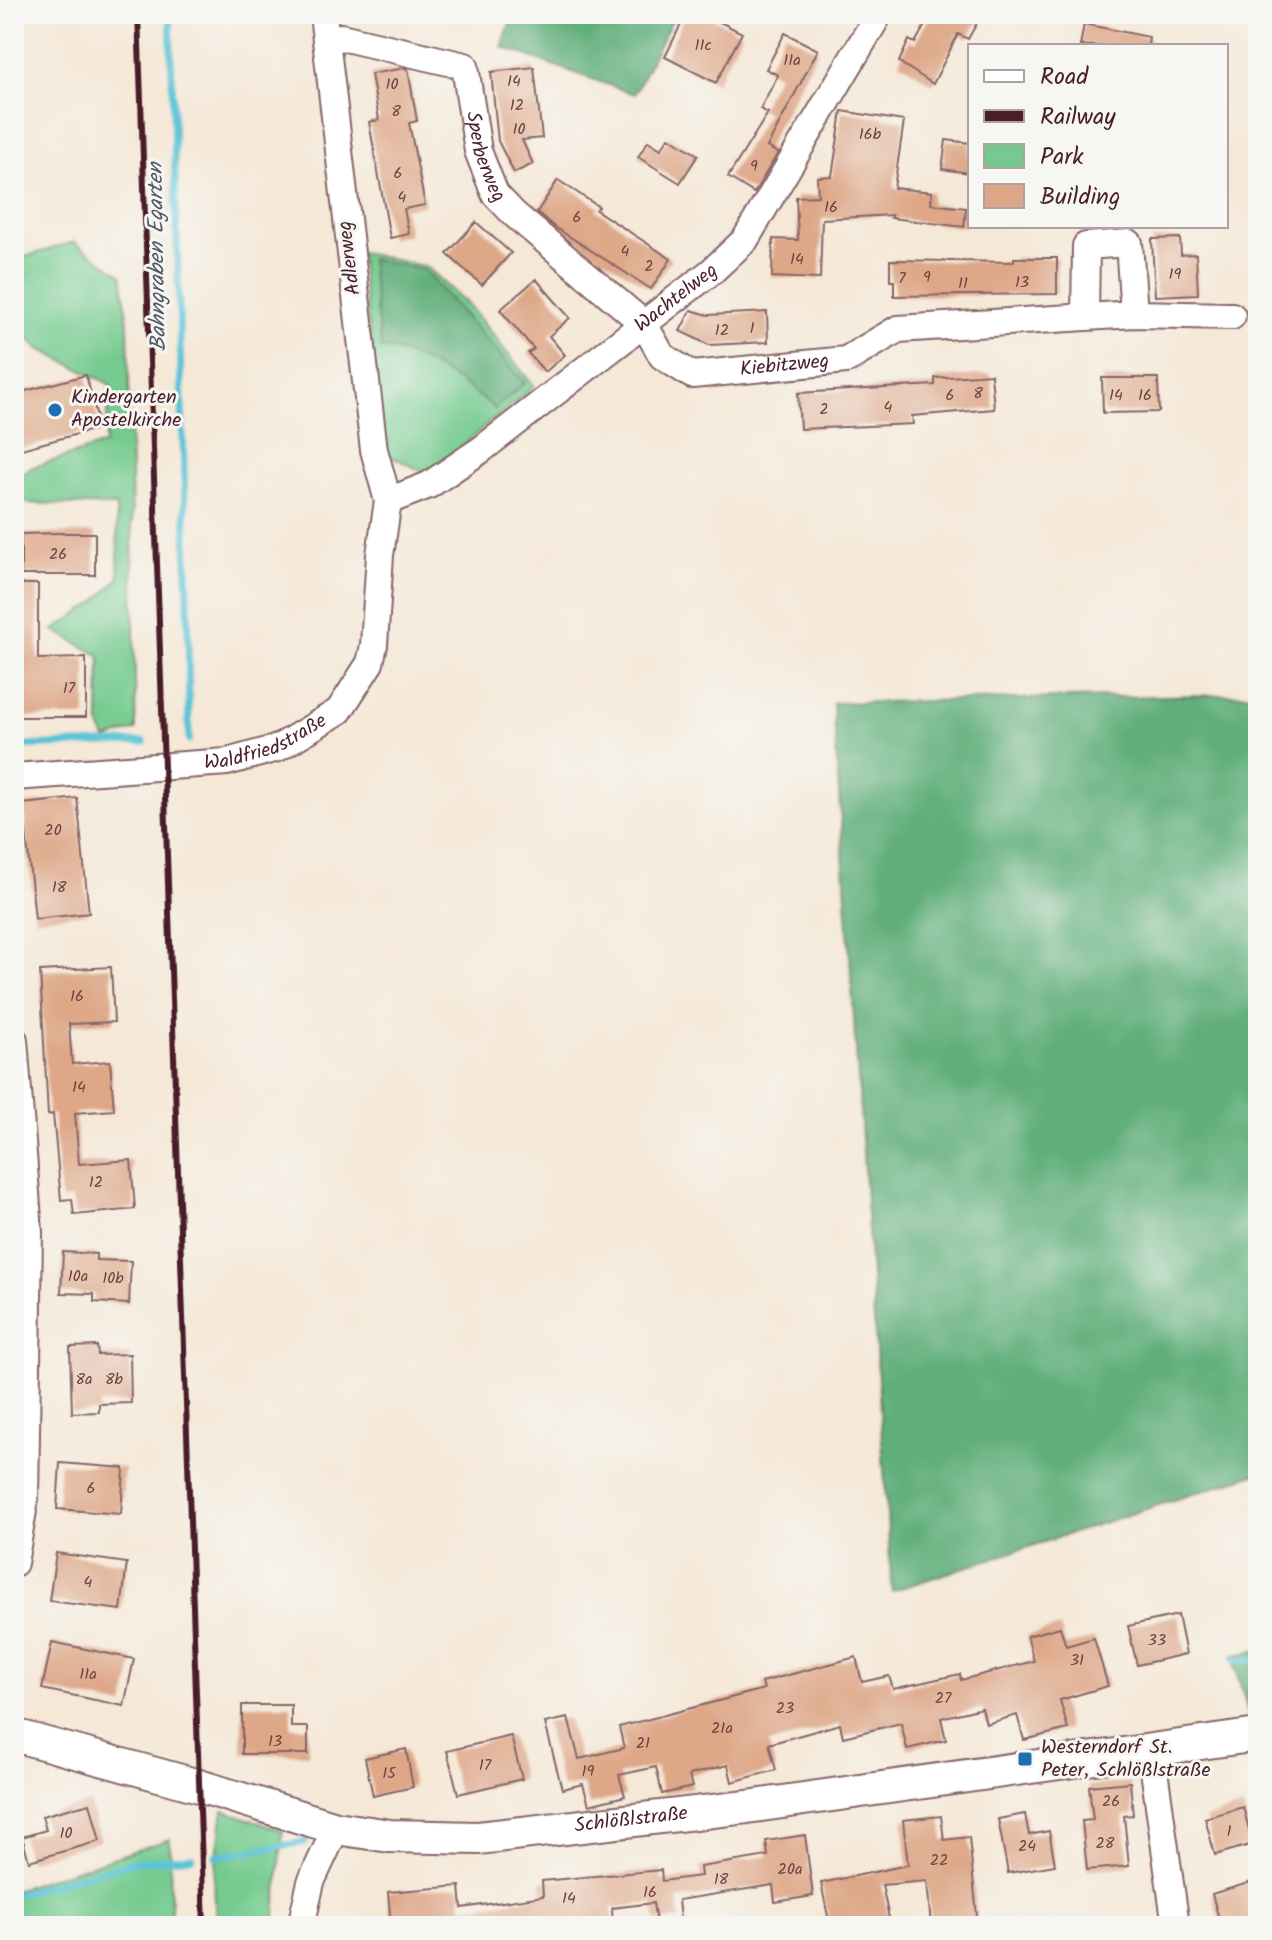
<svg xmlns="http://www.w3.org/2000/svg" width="1272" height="1940" font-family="Kalam,sans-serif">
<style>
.green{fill:#75cb8f;stroke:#60755d;stroke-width:2}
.forest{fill:#60af7a;stroke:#556752;stroke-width:2}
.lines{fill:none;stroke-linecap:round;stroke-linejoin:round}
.stream{stroke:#5ac3d6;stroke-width:7}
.building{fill:#dea788}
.minor-casing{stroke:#866567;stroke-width:30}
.tertiary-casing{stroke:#866567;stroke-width:36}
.minor{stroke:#fff;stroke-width:26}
.tertiary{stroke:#fff;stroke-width:32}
.rail{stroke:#4a1f2b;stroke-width:6}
.poi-dot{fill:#1f6fb2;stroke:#f6f6f2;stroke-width:3}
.labels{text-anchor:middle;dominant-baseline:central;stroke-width:6;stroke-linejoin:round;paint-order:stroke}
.number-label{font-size:16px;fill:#6f4142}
.street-label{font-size:20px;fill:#4a1f2b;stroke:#f6f6f2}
.poi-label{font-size:20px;fill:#4a1f2b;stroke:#f6f6f2;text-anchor:start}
.water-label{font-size:22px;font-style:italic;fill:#505867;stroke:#f6f6f2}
</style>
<rect width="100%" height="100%" fill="#f6f6f2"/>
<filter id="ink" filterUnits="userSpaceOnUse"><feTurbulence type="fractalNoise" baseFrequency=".0125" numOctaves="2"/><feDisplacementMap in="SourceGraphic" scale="16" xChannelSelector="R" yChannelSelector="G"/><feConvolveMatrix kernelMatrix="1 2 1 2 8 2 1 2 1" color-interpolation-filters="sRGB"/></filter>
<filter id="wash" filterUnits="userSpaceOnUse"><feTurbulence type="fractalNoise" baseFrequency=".006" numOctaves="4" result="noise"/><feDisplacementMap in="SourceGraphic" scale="32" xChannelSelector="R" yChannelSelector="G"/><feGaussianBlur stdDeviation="1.8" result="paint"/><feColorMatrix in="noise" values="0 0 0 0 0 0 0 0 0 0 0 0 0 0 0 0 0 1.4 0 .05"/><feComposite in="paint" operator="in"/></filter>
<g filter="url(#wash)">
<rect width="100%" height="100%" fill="#f5e8d7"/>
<path class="green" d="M 74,242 L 122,275 L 128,324 L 136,730 L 106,739 L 99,724 L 100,656 L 54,630 L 96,602 L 119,578 L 116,506 L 23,503 L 14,487 L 14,480 L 31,468 L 105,444 L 110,384 L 39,349 L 14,324 L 14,260 Z
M 359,252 L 427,267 L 469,306 L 534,386 L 428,474 L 385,453 Z
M 223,1810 L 283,1831 L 274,1926 L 216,1926 L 214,1879 Z
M 170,1839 L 171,1926 L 14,1926 L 14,1890 Z"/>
<path class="forest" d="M 513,14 L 675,14 L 634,94 L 502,47 Z
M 370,259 L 424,270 L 525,383 L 495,409 C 466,385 419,352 381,348 Z
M 1258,694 L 1258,1473 L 892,1591 L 833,703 Z
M 1258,1650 L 1258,1748 L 1232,1656 Z"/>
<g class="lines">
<path class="stream" d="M 170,14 L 188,601 L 189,740
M 15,746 L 144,742
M 1235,1660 L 1258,1661
M 216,1856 L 305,1842
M 14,1895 L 133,1862 L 192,1857"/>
</g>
<g id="blocks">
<path class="building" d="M 686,14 L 704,14 L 742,33 L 716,83 L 665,57 Z
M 921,14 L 982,14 L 968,39 L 958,34 L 933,84 L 899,62 L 909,40 L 915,43 L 929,18 Z
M 1084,24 L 1149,37 L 1148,46 L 1080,46 Z
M 785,33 L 818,50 L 767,147 L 778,153 L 754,193 L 728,177 L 768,113 L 760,109 L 778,75 L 766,69 Z
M 534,67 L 542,138 L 522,140 L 533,164 L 514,173 L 498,141 L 491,72 Z
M 405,68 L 408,69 L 417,121 L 409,123 L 425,205 L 404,209 L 409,234 L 390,238 L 369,122 L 379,120 L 371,74 Z
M 842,111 L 904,121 L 894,188 L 932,192 L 931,204 L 966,208 L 964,227 L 891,218 L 892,215 L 822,219 L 820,279 L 772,277 L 773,239 L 798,240 L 796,197 L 818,196 L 817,177 L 832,176 Z
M 669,137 L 698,155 L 680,183 L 638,157 L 648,141 L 661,149 Z
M 946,140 L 970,143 L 970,173 L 942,169 Z
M 558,180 L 599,207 L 596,210 L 671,259 L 651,289 L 553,226 L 537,212 Z
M 476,222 L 511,253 L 482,285 L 447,254 Z
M 1180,238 L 1181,255 L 1196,254 L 1198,294 L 1155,296 L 1152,239 Z
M 1014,258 L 1057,258 L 1057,294 L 894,296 L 894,281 L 890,281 L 890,260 L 1014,262 Z
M 536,279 L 570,318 L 549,336 L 565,355 L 545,372 L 528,353 L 534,349 L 500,310 Z
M 691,310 L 708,315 L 767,312 L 768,342 L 709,345 L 680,331 Z
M 991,374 L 994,409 L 912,416 L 913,424 L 800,429 L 798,393 L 935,385 L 935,378 Z
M 86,375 L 100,428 L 14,451 L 14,394 Z
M 1102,378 L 1158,378 L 1159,412 L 1103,413 Z
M 62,533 L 95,533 L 95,575 L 21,575 L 21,534 Z
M 15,584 L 38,584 L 38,659 L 86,658 L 86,717 L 16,717 Z
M 77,798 L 89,913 L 35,919 L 23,804 Z
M 111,967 L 114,1022 L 69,1024 L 72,1064 L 110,1061 L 114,1110 L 75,1113 L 79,1164 L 131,1160 L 135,1209 L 74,1215 L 72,1199 L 61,1200 L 53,1114 L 48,1115 L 40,971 Z
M 63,1252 L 96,1254 L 96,1260 L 131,1261 L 129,1304 L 94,1302 L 94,1294 L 61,1293 Z
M 97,1346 L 98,1355 L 130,1354 L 131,1403 L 99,1404 L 99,1412 L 72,1413 L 70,1347 Z
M 60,1463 L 124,1468 L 121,1514 L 57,1509 Z
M 56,1553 L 127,1563 L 121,1610 L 49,1601 Z
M 1178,1615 L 1186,1654 L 1137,1665 L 1128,1626 Z
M 1060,1627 L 1066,1646 L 1094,1638 L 1108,1686 L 1060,1700 L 1068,1729 L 1024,1740 L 1017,1715 L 986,1724 L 982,1708 L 941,1718 L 946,1740 L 907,1749 L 901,1723 L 843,1737 L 840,1724 L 769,1744 L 776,1770 L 732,1782 L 728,1765 L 689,1775 L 692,1787 L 662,1794 L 656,1767 L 619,1775 L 625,1796 L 589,1805 L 583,1784 L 562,1789 L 545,1723 L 568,1718 L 579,1759 L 624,1748 L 619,1727 L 764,1689 L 762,1682 L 856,1657 L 862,1682 L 889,1676 L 893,1689 L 960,1674 L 961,1680 L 1034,1661 L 1027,1636 Z
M 52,1642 L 134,1659 L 124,1706 L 42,1689 Z
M 242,1705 L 291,1705 L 291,1727 L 308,1727 L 308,1754 L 242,1754 Z
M 511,1736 L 522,1779 L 458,1794 L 447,1751 Z
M 406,1749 L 413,1787 L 373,1796 L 365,1758 Z
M 1130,1782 L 1133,1815 L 1124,1816 L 1129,1866 L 1087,1870 L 1082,1821 L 1093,1820 L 1089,1786 Z
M 90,1803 L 100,1841 L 29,1861 L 22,1837 L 46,1830 L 42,1816 Z
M 1243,1807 L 1253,1844 L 1215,1855 L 1205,1818 Z
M 1025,1814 L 1029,1835 L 1049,1831 L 1055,1865 L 1008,1873 L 998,1819 Z
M 941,1816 L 944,1840 L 969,1837 L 978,1926 L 931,1926 L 927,1881 L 882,1885 L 889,1918 L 851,1926 L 830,1926 L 821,1883 L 908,1865 L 903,1820 Z
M 805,1835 L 813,1896 L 775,1902 L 773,1885 L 678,1900 L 680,1919 L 656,1922 L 653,1903 L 612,1908 L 613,1926 L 391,1926 L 388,1892 L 460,1886 L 462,1908 L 543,1896 L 542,1881 L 661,1870 L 662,1881 L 701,1876 L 700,1867 L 768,1856 L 766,1841 Z
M 1258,1880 L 1258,1926 L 1221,1926 L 1212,1894 Z"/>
</g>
</g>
<g filter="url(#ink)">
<use href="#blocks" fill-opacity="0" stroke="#866567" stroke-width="2"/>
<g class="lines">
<defs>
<g id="minor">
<path id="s1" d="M 326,40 L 341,37 L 465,66 L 478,151 L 495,194 L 514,214 L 644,324 L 662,356 L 692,375 L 846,360 L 898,329 L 1134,314 L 1232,316"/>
<path d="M 1085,317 L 1086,246 L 1129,243 L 1134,314"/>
<path id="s2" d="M 388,501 L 429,485 L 482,449 L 712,271 L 745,240 L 879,14"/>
<path id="s3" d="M 14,777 L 227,762 L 278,748 L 339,711 L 370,663 L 374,645 L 380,555 L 388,501 L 374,450 L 323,14"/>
<path d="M 14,1040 L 29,1232 L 25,1499 L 14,1563"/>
<path d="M 1151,1749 L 1176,1926"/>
<path d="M 301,1926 L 311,1882 L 336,1828"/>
</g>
<g id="tertiary">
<path id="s4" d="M 14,1735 L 199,1786 L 336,1828 L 390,1836 L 478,1838 L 747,1807 L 1258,1735"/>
</g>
</defs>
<use href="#minor" class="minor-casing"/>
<use href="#tertiary" class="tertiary-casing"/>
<use href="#minor" class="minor"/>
<use href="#tertiary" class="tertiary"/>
<path class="rail" d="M 138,14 L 204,1926"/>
</g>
</g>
<g class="poi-dot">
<circle cx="55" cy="410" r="8"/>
<rect x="1017" y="1751" width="16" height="16" rx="4"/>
</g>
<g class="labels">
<g class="number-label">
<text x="703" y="45">11c</text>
<text x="792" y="60">11a</text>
<text x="514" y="81">14</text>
<text x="392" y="84">10</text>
<text x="517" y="105">12</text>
<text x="396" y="111">8</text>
<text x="519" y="129">10</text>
<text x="870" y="134">16b</text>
<text x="754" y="166">9</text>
<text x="398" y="173">6</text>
<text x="402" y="197">4</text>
<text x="831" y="207">16</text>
<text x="577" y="217">6</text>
<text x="625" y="251">4</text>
<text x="797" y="259">14</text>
<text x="649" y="266">2</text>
<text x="1175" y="274">19</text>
<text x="927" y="277">9</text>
<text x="902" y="278">7</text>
<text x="1022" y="282">13</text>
<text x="963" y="283">11</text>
<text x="752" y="328">1</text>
<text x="722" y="330">12</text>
<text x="978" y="393">8</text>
<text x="950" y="395">6</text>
<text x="1116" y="395">14</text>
<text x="1145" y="395">16</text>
<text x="888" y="407">4</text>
<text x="824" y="409">2</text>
<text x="58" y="554">26</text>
<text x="69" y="688">17</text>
<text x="53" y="830">20</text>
<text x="59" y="887">18</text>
<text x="77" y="996">16</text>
<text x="79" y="1087">14</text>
<text x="96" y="1182">12</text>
<text x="78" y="1276">10a</text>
<text x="113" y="1278">10b</text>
<text x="84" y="1379">8a</text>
<text x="114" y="1379">8b</text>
<text x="91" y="1488">6</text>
<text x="88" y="1582">4</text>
<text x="1157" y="1640">33</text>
<text x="1077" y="1660">31</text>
<text x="88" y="1674">11a</text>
<text x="943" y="1698">27</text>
<text x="785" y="1708">23</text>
<text x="722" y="1728">21a</text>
<text x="275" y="1741">13</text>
<text x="643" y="1743">21</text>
<text x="485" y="1765">17</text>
<text x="588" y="1771">19</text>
<text x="389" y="1773">15</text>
<text x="1111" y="1801">26</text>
<text x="1229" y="1831">1</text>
<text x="66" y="1833">10</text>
<text x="1105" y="1843">28</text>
<text x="1027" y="1846">24</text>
<text x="939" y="1860">22</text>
<text x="790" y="1869">20a</text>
<text x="721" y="1879">18</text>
<text x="650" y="1892">16</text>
<text x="569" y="1898">14</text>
</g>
<g class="street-label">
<text stroke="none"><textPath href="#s1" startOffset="236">Sperberweg</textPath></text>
<text transform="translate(350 258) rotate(-97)">Adlerweg</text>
<text stroke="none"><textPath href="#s2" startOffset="354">Wachtelweg</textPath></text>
<text stroke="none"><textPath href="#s1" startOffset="638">Kiebitzweg</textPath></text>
<text stroke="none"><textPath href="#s3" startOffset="256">Waldfriedstraße</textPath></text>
<text stroke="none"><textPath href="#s4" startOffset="632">Schlößlstraße</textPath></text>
</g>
<g class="poi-label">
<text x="71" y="398">Kindergarten<tspan x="71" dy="23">Apostelkirche</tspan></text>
<text x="1041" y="1748">Westerndorf St.<tspan x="1041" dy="23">Peter, Schlößlstraße</tspan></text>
</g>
<g class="water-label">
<text transform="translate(158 257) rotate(-91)">Bahngraben Egarten</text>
</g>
</g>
<rect width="1272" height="1940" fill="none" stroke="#f6f6f2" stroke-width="48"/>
<rect x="968" y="44" width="260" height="184" fill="#f6f6f2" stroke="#b1a0a2" stroke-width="2"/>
<rect x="984" y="70" width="40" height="12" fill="#ffffff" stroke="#b1a0a2" stroke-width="2"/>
<text x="1040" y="84" font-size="24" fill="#4a1f2b">Road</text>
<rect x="984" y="110" width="40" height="12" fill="#4a1f2b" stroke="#b1a0a2" stroke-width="2"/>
<text x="1040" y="124" font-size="24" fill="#4a1f2b">Railway</text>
<rect x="984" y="144" width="40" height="24" fill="#75cb8f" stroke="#b1a0a2" stroke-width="2"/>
<text x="1040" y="164" font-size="24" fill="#4a1f2b">Park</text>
<rect x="984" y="184" width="40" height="24" fill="#dea788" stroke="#b1a0a2" stroke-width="2"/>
<text x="1040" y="204" font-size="24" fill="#4a1f2b">Building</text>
</svg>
